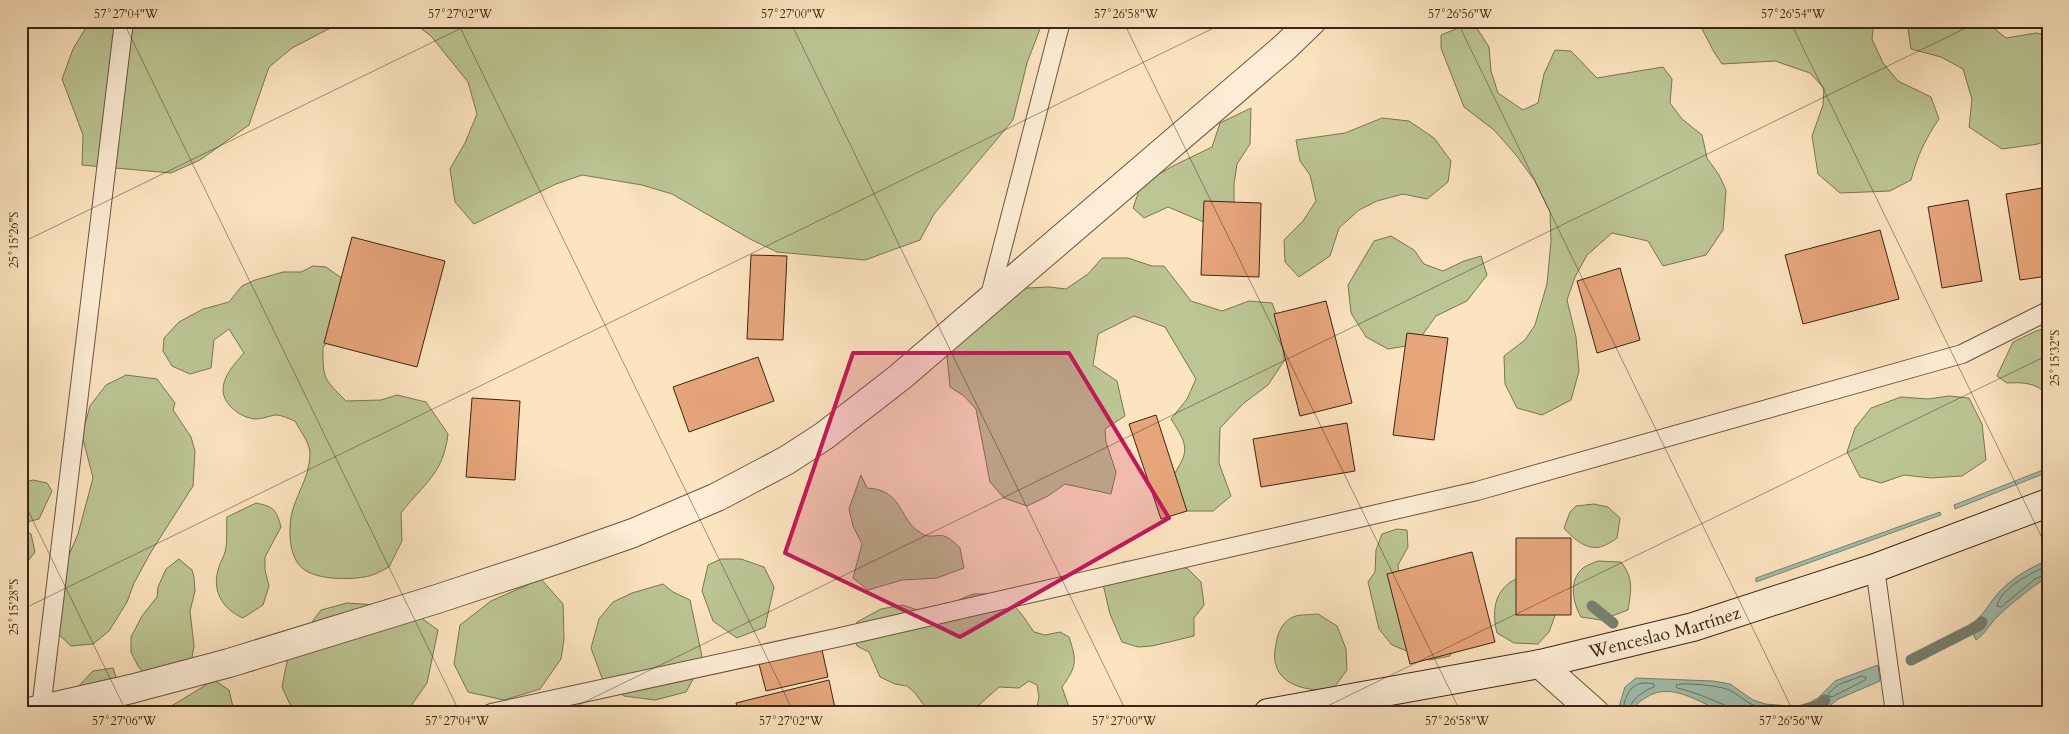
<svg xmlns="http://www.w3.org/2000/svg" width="2069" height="734" font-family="Cardo,serif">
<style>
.green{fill:#bcc594;stroke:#7c7455}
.water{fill:#a0bfae;stroke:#788171}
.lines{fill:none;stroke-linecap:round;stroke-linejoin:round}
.shore{stroke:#6e7262;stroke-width:1}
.stream{stroke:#788171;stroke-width:11}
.building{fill:#e7a57a;stroke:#3c2416}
.service-casing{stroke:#6c5440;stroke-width:20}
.minor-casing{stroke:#6c5440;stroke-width:30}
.tertiary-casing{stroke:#6c5440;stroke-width:30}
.secondary-casing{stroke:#3c2416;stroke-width:30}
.service{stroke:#fdedd6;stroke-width:18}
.minor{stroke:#fdedd6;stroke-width:28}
.tertiary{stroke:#fdedd6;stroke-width:28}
.secondary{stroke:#fdedd6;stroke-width:28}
.marked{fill:#c2185b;fill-opacity:0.2;stroke:#c2185b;stroke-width:4;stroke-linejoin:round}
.ticks{fill:none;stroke:#3c2416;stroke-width:1;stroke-opacity:0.45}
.labels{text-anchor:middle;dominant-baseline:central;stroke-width:4;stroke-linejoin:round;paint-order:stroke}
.street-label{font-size:18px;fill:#3c2416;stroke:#fdedd6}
.neatline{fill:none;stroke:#3c2416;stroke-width:2}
.ticks-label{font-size:12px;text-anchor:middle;fill:#3c2416}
</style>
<rect width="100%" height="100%" fill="#fce4c0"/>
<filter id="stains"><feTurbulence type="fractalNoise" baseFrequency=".004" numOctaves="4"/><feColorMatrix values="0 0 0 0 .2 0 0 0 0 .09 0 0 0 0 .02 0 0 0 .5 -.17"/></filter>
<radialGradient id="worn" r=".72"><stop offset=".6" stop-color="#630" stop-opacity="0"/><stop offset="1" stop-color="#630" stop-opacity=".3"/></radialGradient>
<path class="green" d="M 90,21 L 344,21 L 292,48 L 269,67 L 249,125 L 200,160 L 171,173 L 82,165 L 83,135 L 62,79 L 73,49 Z
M 411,21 L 1043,21 L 1027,63 L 1013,120 L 934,214 L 920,240 L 865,260 L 777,252 L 750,239 L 672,194 L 642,185 L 582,175 L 556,184 L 474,224 L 455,202 L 450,169 L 465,143 L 477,114 L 468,82 L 431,36 Z
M 1706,21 L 1874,21 L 1872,39 L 1883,63 L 1898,81 L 1931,97 L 1939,119 C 1925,139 1917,157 1911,180 L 1890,191 L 1840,193 L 1818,174 L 1812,136 L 1823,105 L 1824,88 L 1810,73 L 1775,61 L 1722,64 L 1714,52 L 1702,29 Z
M 1907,21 L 1985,21 L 2006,38 L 2036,33 L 2048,35 L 2048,139 L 2038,144 L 2002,149 L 1969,127 L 1972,99 L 1963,69 L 1941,57 L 1911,49 Z
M 1473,22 L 1489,47 L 1491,71 L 1498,93 L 1523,110 L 1538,103 L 1544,74 L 1555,50 L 1571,51 L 1597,78 L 1663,67 L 1672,79 L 1670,103 L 1682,119 L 1702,135 L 1707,158 L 1719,175 L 1726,190 L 1723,230 L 1706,255 L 1663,266 L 1648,241 L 1612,233 L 1587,255 L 1575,277 L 1567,300 L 1576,337 L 1579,371 L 1571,400 L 1542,415 L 1517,408 L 1505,384 L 1504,356 L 1525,340 L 1535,325 L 1547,284 L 1551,241 L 1550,212 L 1535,181 L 1516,155 L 1494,130 L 1464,107 L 1441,48 L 1441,35 Z
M 1251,108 L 1250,144 L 1237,164 L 1234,184 L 1234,210 L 1213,226 L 1168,207 L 1144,218 L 1133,208 L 1141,185 L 1171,167 L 1212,147 L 1220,123 Z
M 1382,118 L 1409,121 L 1434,138 L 1451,161 L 1448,182 L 1427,199 L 1403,194 L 1377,201 L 1359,210 L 1339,228 L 1330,256 L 1299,277 L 1285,262 L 1284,240 L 1303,221 L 1316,201 L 1310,175 L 1300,161 L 1296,140 L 1345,133 Z
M 1391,236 L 1414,250 L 1424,264 L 1443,271 L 1464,261 L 1481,256 L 1487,275 L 1467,301 L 1436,316 L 1421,337 L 1406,346 L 1388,349 L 1366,337 L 1351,313 L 1348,285 L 1374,241 Z
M 1102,258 L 1128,258 L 1152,266 L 1164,266 L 1191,301 L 1222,311 L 1249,301 L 1272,303 L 1284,333 L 1284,361 L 1268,385 L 1244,403 L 1220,428 L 1219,463 L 1231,496 L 1213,511 L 1187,511 L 1168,485 C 1186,453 1193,452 1171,419 L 1187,399 L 1196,379 L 1165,327 L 1134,316 L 1098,334 L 1093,365 L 1117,381 L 1125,416 L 1105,429 L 1106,442 L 1116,472 L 1111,494 L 1065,484 L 1048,496 L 1027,506 L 1004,498 L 990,482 L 976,409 L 964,396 L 950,387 L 947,356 L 1002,297 L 1027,288 L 1049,287 L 1066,289 L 1088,274 Z
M 313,266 L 326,267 L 343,279 L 333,337 L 323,347 C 323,379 323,378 346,401 L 381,400 L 397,395 L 426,402 L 448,434 C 443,475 424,483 401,513 L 402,541 L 389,567 C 381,571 373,576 364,577 C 347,580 311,580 299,565 C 289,552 289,532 291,517 C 295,495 309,480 310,455 C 311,444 300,431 295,421 C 289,419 282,415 276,415 C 267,416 259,421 250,418 C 242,416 236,412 230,406 C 213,387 231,368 244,353 L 229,329 L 214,340 L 211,368 L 190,374 L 172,366 L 163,351 L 164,338 L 179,322 L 203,309 L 229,302 L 242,286 L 255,280 L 283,272 L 301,272 Z
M 2048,327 L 2048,396 C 2038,383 2023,382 2007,383 L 1997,376 L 2013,342 L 2036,331 Z
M 126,375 L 157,379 L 175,403 L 173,410 L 191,437 L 195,451 L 193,486 L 151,552 L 134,583 L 127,602 L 109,631 L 93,644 L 71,646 L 53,629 L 66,562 L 78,534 L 93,478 L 82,435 L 90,406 L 106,385 Z
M 1949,396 L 1969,398 L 1982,424 L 1986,460 L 1962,476 L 1931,478 L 1904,475 L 1881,483 L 1860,477 L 1847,452 L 1855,428 L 1871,408 L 1901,397 L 1928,399 Z
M 861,475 L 867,488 C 906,490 897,523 925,535 C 931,538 938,534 944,536 C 950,538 956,544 960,548 L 964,568 L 937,578 L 902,580 L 868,590 L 853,578 L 862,544 L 853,526 L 849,509 Z
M 33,480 L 47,483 L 52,491 L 39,519 L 27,522 L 21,521 L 21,483 Z
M 256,503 C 274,507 276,509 281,527 L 265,557 L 265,570 L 269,586 L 263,605 L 243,618 C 222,609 211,590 219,567 C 220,562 224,557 225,552 C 228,541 226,528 227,517 Z
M 1594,504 L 1608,507 L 1620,518 L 1617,538 C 1613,541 1608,544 1603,546 C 1589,552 1573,539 1564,528 L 1570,512 L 1576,506 Z
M 1397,529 L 1407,530 L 1408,547 L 1398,565 L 1399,579 L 1460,631 L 1450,656 L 1429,660 L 1392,645 L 1379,629 L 1368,582 L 1375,572 L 1376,550 L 1382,534 Z
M 21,530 L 31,534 L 35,552 L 25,565 L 21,567 Z
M 179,559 L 192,570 L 194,577 L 195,591 L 190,611 L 194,646 L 191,663 L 145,675 L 138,666 L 131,652 L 131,637 L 142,616 L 157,597 L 158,587 L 166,569 Z
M 721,559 L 741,559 L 764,567 L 774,587 L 765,627 L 737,638 L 713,621 L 702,591 L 708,565 Z
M 1161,559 L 1188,569 L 1201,582 L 1204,605 L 1194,618 L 1194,636 L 1152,646 L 1138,647 L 1122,642 L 1110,614 L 1102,580 L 1123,562 Z
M 1598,561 L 1621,562 C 1634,578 1631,591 1628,610 L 1601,620 L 1581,617 C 1573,603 1568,581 1583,568 C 1587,565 1593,563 1598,561 Z
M 1521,577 L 1556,613 L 1549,632 L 1538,644 L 1514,643 L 1497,633 C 1491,609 1495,586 1521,577 Z
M 541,579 L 563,604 L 564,639 L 561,659 L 540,689 L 504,700 L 468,692 L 454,664 L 460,625 L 491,601 Z
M 663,584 L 673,592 L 690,600 L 703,661 L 686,692 L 655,700 L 624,696 L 602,678 L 591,648 L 599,619 L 613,602 L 632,593 Z
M 973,594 C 981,594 991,593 998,595 C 1015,601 1024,618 1034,632 L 1045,635 L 1060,632 L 1069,637 C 1077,661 1077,666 1062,687 L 1071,713 L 1038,713 L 1037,707 L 1039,697 L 1037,685 L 1029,681 L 1019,688 L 999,687 L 970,713 L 932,713 L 926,708 L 915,693 L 907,686 L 895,684 L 880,677 L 869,652 L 857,646 L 853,634 L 857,622 L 881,609 L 903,605 L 920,611 L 934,610 Z
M 347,603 L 406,607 L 438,630 L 427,683 L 406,713 L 389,713 L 380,710 L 356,708 L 346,713 L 294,713 L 282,687 L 291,641 L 302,635 L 321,610 Z
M 1318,614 L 1337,626 L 1346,649 L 1347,670 L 1333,689 C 1302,693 1267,682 1276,644 C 1278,633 1281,624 1291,618 C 1297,614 1310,615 1318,614 Z
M 113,668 L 119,686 L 108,707 L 141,713 L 106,713 L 108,708 L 73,692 L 93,671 Z
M 214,680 L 229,690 L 233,707 L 230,713 L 160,713 Z"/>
<path class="water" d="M 2048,468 L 2048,472 L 1955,509 L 1954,505 Z
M 1940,512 L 1941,515 L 1756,582 L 1756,578 Z
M 2048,560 L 2048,577 C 2030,588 2015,601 2000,614 C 1991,622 1986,633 1976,640 L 1969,625 C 1984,617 1989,602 2001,590 C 2015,576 2030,568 2048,560 Z
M 1878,665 L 1880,681 L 1838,699 L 1821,713 L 1814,713 L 1812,701 L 1818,698 L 1835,681 Z
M 1636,678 L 1713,681 L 1730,684 L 1753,700 L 1765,704 L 1789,706 L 1790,713 C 1772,713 1751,715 1732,713 C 1703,709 1675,678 1645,698 C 1639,702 1634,706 1633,713 L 1617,713 L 1625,687 Z"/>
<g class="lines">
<path class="shore" d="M 2048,565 C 2031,574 2002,586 1997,606 L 2001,607 L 2035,579 L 2048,573
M 1862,676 L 1866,677 L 1865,680 L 1832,697 L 1829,696 L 1829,693 L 1838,685 Z
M 1622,713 C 1626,693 1631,679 1654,684 L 1654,687 C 1643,691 1629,700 1629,713
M 1730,713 L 1727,706 C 1710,699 1695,692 1677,688 L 1676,685 C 1684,682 1721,686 1729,690 C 1738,694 1744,701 1753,705 C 1763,709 1773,708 1783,710 L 1785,713"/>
<path class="stream" d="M 1592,606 L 1613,623
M 1911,660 L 1980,625 L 1982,622
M 1792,713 L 1819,705 L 1825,700"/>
</g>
<path class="building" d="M 2048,187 L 2048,276 L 2020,280 L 2006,194 Z
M 1968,200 L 1982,281 L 1942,288 L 1928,207 Z
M 1204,201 L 1261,203 L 1259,277 L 1201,275 Z
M 1880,230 L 1899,299 L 1803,324 L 1785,255 Z
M 352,237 L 445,261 L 417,367 L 324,343 Z
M 751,255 L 787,256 L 783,340 L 747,339 Z
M 1620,268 L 1640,340 L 1597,353 L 1577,281 Z
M 1326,301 L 1352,403 L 1300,416 L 1274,314 Z
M 1407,333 L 1448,338 L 1434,440 L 1393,435 Z
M 758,357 L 774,401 L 689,432 L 673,387 Z
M 472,398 L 520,401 L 515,480 L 466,477 Z
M 1156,415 L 1187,511 L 1161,519 L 1129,424 Z
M 1347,423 L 1355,471 L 1261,487 L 1253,439 Z
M 1516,538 L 1571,538 L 1571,615 L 1516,615 Z
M 1472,552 L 1495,642 L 1410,664 L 1387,574 Z
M 21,613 L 27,613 L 27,639 L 21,640 Z
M 822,650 L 828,677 L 766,691 L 759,664 Z
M 829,680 L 836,713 L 786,713 L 785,709 L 768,713 L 739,713 L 736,703 Z"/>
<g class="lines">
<defs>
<path id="service" d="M 989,299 L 1061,21
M 1875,568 L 1895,713
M 41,709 L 124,21
M 491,713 L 836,638 L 1477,491 L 1962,354 L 2048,311"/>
<path id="minor" d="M 1540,664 L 1595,713"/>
<path id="tertiary" d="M 25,713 L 131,689 L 229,663 L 437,599 L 559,559 L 633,533 L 717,497 L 787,460 L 824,436 L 900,377 L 1285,47 L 1312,21"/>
<g id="secondary">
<path id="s1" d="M 1268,713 L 1540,664 L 1693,627 L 1875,568 L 2048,503"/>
</g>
</defs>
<use href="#service" class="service-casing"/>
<use href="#minor" class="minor-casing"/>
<use href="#tertiary" class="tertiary-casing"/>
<use href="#secondary" class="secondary-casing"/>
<use href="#service" class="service"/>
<use href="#minor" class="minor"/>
<use href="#tertiary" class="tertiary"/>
<use href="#secondary" class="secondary"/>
</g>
<path class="marked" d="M 853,353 L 1069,353 L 1169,518 L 960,637 L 785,553 Z"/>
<path class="ticks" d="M 123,21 L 460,713M 457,21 L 794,713M 790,21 L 1127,713M 1123,21 L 1461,713M 1457,21 L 1794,713M 1790,21 L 2048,550M 21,243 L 476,21M 21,496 L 127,713M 21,610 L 1228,21M 562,713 L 1980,21M 1313,713 L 2048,355"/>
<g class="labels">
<g class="street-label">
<text stroke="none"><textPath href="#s1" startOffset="405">Wenceslao Martínez</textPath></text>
</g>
</g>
<rect width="2069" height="734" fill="none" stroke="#fce4c0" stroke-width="55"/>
<rect x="28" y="28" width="2014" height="678" class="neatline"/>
<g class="ticks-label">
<text x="126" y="18">57°27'04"W</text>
<text x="460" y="18">57°27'02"W</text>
<text x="793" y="18">57°27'00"W</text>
<text x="1126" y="18">57°26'58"W</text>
<text x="1460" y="18">57°26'56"W</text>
<text x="1793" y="18">57°26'54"W</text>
<text transform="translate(14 240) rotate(-90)" y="4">25°15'26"S</text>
<text transform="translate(2055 358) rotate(-90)" y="4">25°15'32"S</text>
<text transform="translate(14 607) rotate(-90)" y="4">25°15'28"S</text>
<text x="124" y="725">57°27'06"W</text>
<text x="457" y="725">57°27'04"W</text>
<text x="791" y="725">57°27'02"W</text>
<text x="1124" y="725">57°27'00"W</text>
<text x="1457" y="725">57°26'58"W</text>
<text x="1791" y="725">57°26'56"W</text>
</g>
<rect width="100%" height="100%" filter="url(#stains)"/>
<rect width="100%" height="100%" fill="url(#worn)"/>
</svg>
